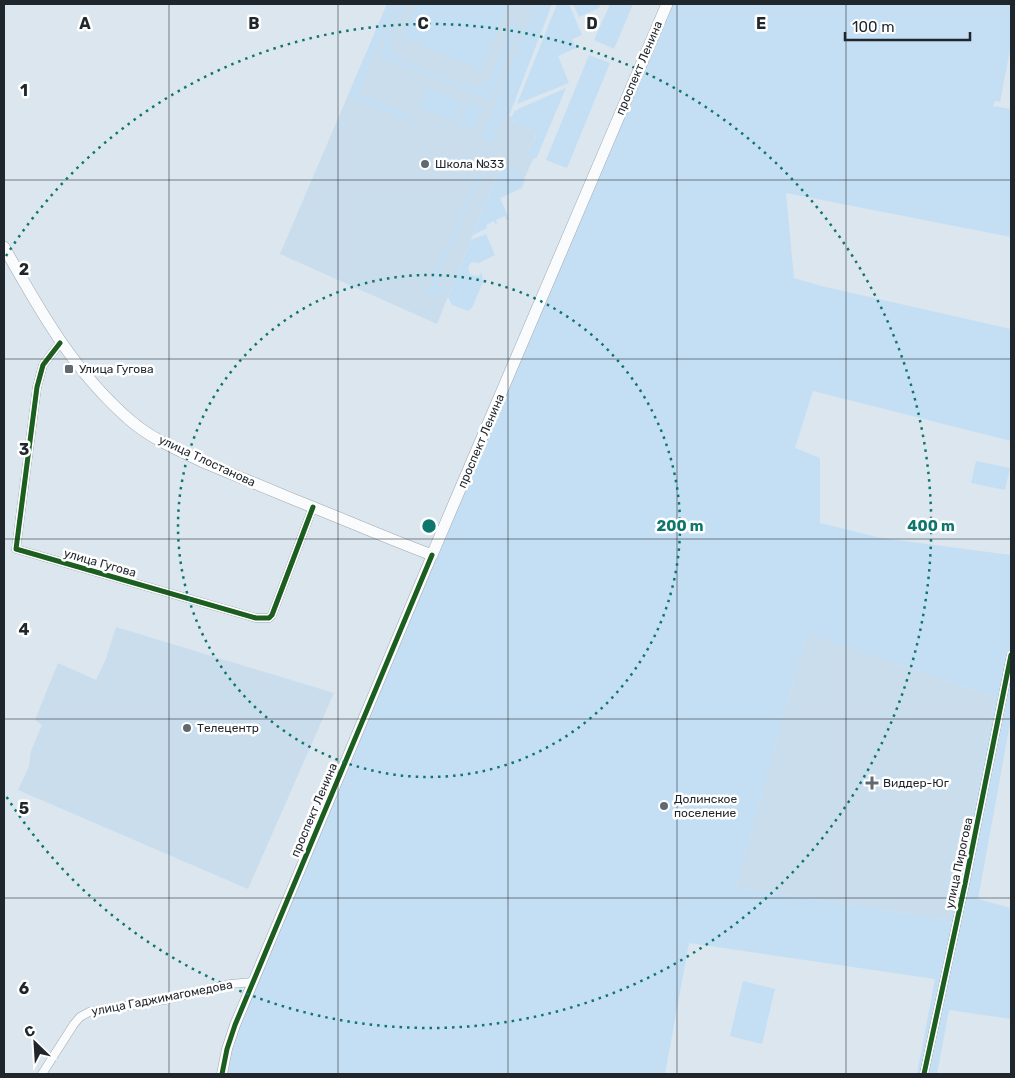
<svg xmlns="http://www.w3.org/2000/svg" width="1015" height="1078" font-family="Rubik,sans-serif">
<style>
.built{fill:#cadded}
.green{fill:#c4dff4;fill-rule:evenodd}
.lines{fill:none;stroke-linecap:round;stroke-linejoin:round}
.minor-casing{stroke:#a0a8af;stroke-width:9}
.tertiary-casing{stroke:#a0a8af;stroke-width:11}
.secondary-casing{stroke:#a0a8af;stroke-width:12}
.minor{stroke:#fafbfd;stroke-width:8}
.tertiary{stroke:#fafbfd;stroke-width:10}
.secondary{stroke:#fafbfd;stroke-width:11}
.cycleway-casing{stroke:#fff;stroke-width:8}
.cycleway{stroke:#1b5e20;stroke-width:5}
.grid{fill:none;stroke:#1f262c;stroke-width:1;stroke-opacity:0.55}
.ring{fill:none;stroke:#0f766e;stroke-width:2.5;stroke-dasharray:2.5 5}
.poi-dot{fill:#616970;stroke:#fff;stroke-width:2}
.labels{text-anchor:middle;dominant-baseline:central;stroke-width:5;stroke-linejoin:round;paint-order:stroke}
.street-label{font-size:12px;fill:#1f262c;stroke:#fff}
.poi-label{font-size:12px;fill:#1f262c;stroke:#fff;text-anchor:start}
.grid-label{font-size:16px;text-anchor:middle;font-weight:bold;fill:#1f262c;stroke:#fff;stroke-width:5;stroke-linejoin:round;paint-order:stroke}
.centre{fill:#0f766e;stroke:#fff;stroke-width:2.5}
.ring-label{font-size:15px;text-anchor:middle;font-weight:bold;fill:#0f766e;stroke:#fff;stroke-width:5;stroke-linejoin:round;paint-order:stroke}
</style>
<rect width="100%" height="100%" fill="#dbe6ef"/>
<path class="built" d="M 387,4 L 549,4 L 504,114 L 512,117 L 511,121 L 537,131 L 527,154 L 534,157 L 525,177 L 499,170 L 437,324 L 280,254 Z
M 116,627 L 334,693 L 248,889 L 18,790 L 29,766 L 31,751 L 42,725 L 35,720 L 58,663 L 96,680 L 106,659 Z
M 807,633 L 995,697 L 963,869 L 951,869 L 947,884 L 957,888 L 948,920 L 736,887 Z"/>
<path class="green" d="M 387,4 L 396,4 L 358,94 L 414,117 L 412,122 L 348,96 Z
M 401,4 L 405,4 C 398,20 381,45 399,59 L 469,88 L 479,88 L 490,80 L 513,22 L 520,24 L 490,101 L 379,56 Z
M 417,4 L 509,4 L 481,70 L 403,37 Z
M 535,4 L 552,4 L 509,116 L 504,114 L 493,142 L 481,138 Z
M 557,4 L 569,4 L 582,35 L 572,39 L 576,48 L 558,56 L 569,83 L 517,104 Z
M 573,4 L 599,4 L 600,6 L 599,8 L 579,17 Z
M 610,4 L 633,4 L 614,49 L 594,40 Z
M 667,4 L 1011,4 L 1011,45 L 1000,102 L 995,101 L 993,106 L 1011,109 L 1011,237 L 786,193 L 794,278 L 821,286 L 1011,329 L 1011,441 L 813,391 L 795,448 L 820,458 L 820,523 L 881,538 L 1011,555 L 1011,718 L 978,899 L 1011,908 L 1011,1019 L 949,1010 L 937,1074 L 917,1074 L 935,979 L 689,943 L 665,1074 L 222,1074 L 225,1061 ZM 807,633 L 995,697 L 963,869 L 951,869 L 947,885 L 957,889 L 948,920 L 736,887 Z
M 589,55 L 610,63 L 567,168 L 546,160 Z
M 427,88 L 462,102 L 454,121 L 419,107 Z
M 566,88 L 536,159 L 527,154 L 537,132 L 510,120 L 515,110 L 517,111 L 518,109 Z
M 469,101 L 483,107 L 474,130 L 460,125 Z
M 486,156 L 489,157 L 436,282 L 443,292 L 435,296 L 426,294 Z
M 504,168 L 522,175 L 525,179 L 522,188 L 500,198 L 509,219 L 506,220 L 505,216 L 496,220 L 497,224 L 496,225 L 494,221 L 486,225 L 487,228 L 473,235 L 499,170 Z
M 486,234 L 495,255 L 479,263 L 472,262 C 468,265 467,270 471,275 L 478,276 L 482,273 L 483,282 L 472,308 L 468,311 L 452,305 L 448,297 L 471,240 Z
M 976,461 L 1010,468 L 1005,490 L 971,483 Z
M 743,981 L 775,989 L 762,1044 L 730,1036 Z"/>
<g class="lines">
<defs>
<path id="minor" d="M 60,343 L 43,365 L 37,387 L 16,549 L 256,618 L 269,618 L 272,615 L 313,507
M 42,1074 L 74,1024 L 80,1017 L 89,1012 L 164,1000 L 231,984 L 253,982
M 924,1074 L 965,884 L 1011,655"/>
<path id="tertiary" d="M 222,1074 L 227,1049 L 235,1025 L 432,555"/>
<path id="secondary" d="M 4,247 C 40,311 74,372 131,421 C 152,439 178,450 203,462 C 234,475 264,487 295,500 C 341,518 386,538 432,555 L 667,4"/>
</defs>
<use href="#minor" class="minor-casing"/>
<use href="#tertiary" class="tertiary-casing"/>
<use href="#secondary" class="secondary-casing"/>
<use href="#minor" class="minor"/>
<use href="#tertiary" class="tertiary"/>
<use href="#secondary" class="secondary"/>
<defs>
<path id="cycleway" d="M 60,343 L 43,365 L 37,387 L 16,549 L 256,618 L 269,618 L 272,615 L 313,507
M 222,1074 L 227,1049 L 235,1025 L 432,555
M 924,1074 L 965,884 L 1011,655"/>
</defs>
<use href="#cycleway" class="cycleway-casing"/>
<use href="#cycleway" class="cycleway"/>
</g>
<path class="grid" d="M 169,4 L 169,1074M 338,4 L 338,1074M 508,4 L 508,1074M 677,4 L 677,1074M 846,4 L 846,1074M 4,180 L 1011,180M 4,359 L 1011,359M 4,539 L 1011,539M 4,719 L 1011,719M 4,898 L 1011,898"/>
<g class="ring">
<circle cx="429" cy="526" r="251"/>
<path d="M6 256A502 502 0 1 1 6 796"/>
</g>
<g class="poi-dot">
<circle cx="425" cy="164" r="5"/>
<rect x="64" y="364" width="10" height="10" rx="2.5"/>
<circle cx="187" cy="728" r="5"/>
<path d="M869.5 775.5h5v5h5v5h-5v5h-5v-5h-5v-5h5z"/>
<circle cx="664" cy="806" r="5"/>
</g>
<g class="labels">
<g class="street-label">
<text transform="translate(639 68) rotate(-67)">проспект Ленина</text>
<text transform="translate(481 441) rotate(-67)">проспект Ленина</text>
<text transform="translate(207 461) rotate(25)">улица Тлостанова</text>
<text transform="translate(100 563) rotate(16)">улица Гугова</text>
<text transform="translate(314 810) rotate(-67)">проспект Ленина</text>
<text transform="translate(959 863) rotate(-78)">улица Пирогова</text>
<text transform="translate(162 998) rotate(-11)">улица Гаджимагомедова</text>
</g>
<g class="poi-label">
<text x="435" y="164">Школа №33</text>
<text x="79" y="369">Улица Гугова</text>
<text x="197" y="728">Телецентр</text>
<text x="883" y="783">Виддер-Юг</text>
<text x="674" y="799">Долинское<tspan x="674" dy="14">поселение</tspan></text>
</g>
</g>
<g class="grid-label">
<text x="85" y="29">A</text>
<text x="254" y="29">B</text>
<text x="423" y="29">C</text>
<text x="592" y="29">D</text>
<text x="761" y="29">E</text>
<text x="24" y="96">1</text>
<text x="24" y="275">2</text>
<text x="24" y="455">3</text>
<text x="24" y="635">4</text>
<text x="24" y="814">5</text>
<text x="24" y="994">6</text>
</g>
<circle cx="429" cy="526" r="8" class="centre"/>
<g class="ring-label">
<text x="680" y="531">200 m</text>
<text x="931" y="531">400 m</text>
</g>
<rect width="1015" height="1078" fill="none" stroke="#1f262c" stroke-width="10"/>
<g transform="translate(35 1043) rotate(335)" stroke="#ffffff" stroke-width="4" paint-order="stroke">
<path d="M0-4L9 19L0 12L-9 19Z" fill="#1f262c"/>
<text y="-8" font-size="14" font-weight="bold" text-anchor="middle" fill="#1f262c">С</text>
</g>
<path d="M845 32v8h125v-8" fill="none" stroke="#1f262c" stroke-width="2.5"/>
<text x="852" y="32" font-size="15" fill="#1f262c" stroke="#ffffff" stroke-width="4" paint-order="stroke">100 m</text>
</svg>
